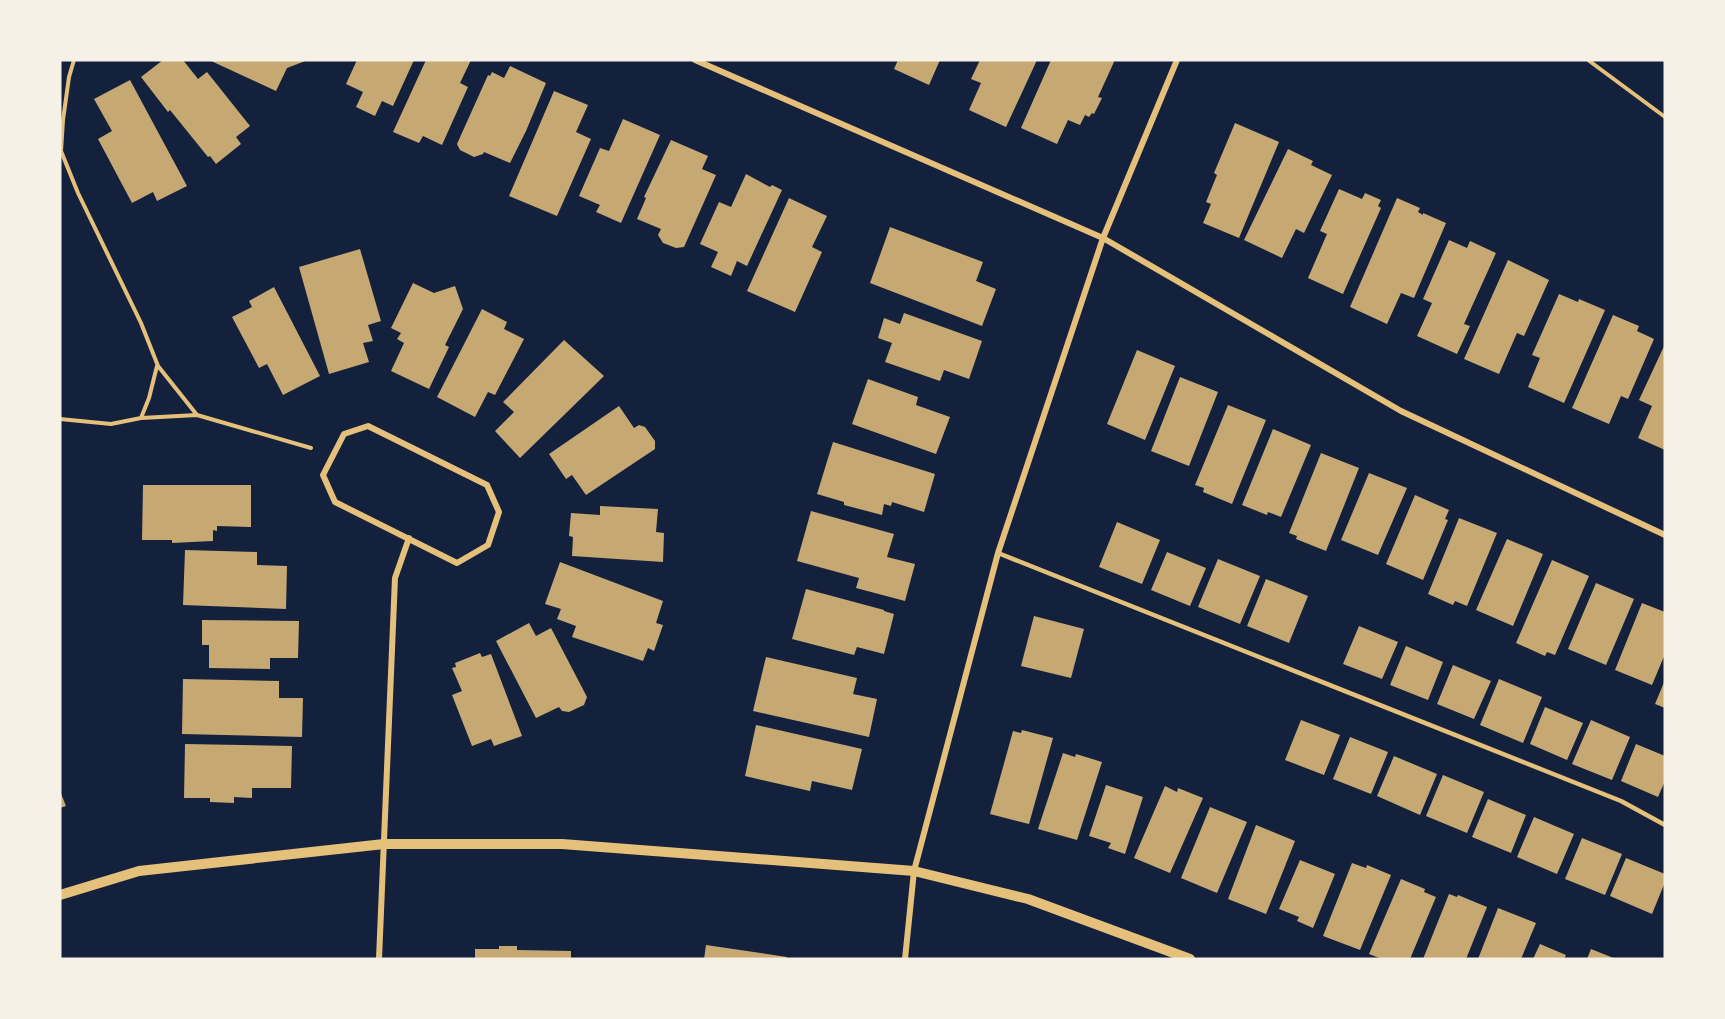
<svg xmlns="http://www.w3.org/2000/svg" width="1725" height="1019" font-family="Raleway,sans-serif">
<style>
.building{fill:#c6a872}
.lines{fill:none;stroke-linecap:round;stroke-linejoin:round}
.path{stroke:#e5c07b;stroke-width:4}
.service{stroke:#e5c07b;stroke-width:4.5}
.minor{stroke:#e5c07b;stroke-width:6}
.tertiary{stroke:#e5c07b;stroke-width:10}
</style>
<rect width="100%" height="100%" fill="#14213d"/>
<path class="building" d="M 163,60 L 183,60 L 198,79 L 207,72 L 250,126 L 236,137 L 241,144 L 216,164 L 210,156 L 208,157 L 170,110 L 168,112 L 141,77 Z
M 209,60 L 308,60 L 287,68 L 276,91 Z
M 357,60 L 414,60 L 393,106 L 382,101 L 375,116 L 356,107 L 363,92 L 346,84 Z
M 426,60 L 471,60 L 460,83 L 468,87 L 442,145 L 423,136 L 419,143 L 393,132 Z
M 898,60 L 940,60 L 929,85 L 894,69 Z
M 980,60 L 1037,60 L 1006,127 L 969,110 L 981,83 L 971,79 Z
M 1051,60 L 1113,60 L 1114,62 L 1098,97 L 1102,98 L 1094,114 L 1092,113 L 1089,117 L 1085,115 L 1080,125 L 1068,120 L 1057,144 L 1021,128 Z
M 510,66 L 546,83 L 526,131 L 510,163 L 484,152 L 483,154 L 474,157 L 460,150 L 457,144 L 488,75 L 490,76 L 492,72 L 504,78 Z
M 130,80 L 187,186 L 157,201 L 153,192 L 132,203 L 98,139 L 112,131 L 94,99 Z
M 554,91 L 588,105 L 576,132 L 591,139 L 557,216 L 509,196 Z
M 623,119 L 660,135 L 621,223 L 596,212 L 600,205 L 579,196 L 600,148 L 609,151 Z
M 1235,123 L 1279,142 L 1239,238 L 1203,223 L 1211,204 L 1206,202 L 1217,175 L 1214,173 Z
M 671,140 L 708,156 L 702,169 L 716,175 L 684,247 L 676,248 L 663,243 L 658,235 L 661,229 L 637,219 L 646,198 L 644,197 Z
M 1288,149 L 1313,161 L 1311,165 L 1332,175 L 1304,233 L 1296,229 L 1282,258 L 1244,240 Z
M 746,174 L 770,187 L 772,185 L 782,190 L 747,266 L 737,261 L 731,276 L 711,267 L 718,252 L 700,244 L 719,202 L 731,207 Z
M 1339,189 L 1362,199 L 1365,193 L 1381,200 L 1378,206 L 1381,208 L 1343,294 L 1308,278 L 1327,234 L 1320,231 Z
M 789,198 L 827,216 L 812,247 L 822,252 L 795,312 L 747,291 Z
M 1397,198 L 1420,208 L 1418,212 L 1423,215 L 1423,213 L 1446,223 L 1414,298 L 1401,293 L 1387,324 L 1350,307 Z
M 890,227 L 983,262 L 976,281 L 996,289 L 982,326 L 870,283 Z
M 1449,240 L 1467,248 L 1470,241 L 1496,253 L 1464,324 L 1470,326 L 1457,354 L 1417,336 L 1432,303 L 1423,299 Z
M 360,249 L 381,321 L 368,325 L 373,341 L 363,343 L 369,362 L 329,374 L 299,267 Z
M 1508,260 L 1549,280 L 1524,336 L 1517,333 L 1499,374 L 1464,359 Z
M 413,283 L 434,293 L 455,286 L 463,309 L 445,345 L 449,347 L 429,389 L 391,371 L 404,343 L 397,339 L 401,333 L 391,328 Z
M 274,287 L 320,376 L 283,395 L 267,364 L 259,368 L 232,317 L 252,307 L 249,301 Z
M 1559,294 L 1578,302 L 1579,299 L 1605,310 L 1564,403 L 1528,387 L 1540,358 L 1532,355 Z
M 482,309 L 507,322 L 504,329 L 524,339 L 495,395 L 488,392 L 475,417 L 437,397 Z
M 904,313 L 982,341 L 969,379 L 944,370 L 940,381 L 885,362 L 892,343 L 878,338 L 884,318 L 900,324 Z
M 1613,315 L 1639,326 L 1637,331 L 1654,339 L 1628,399 L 1621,396 L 1609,424 L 1572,408 Z
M 564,340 L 604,376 L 520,458 L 495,431 L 514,412 L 503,402 Z
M 1665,344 L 1665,450 L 1638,438 L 1652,406 L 1639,400 Z
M 1137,350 L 1175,366 L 1145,440 L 1107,424 Z
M 1180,377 L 1218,392 L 1189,466 L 1151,451 Z
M 868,379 L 918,397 L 916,405 L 950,417 L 936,454 L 852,424 Z
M 1228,405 L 1266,420 L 1232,504 L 1203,492 L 1204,488 L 1195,485 Z
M 619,406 L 634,428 L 639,425 L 645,427 L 655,441 L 655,449 L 586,495 L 572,475 L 566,479 L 549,454 Z
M 1273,429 L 1311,445 L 1281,517 L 1268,512 L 1267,515 L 1242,505 Z
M 833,442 L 935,474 L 924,512 L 892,502 L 891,506 L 884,504 L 882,515 L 844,505 L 844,502 L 817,494 Z
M 1321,453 L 1359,468 L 1326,551 L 1296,539 L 1297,536 L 1289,533 Z
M 1369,473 L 1407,488 L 1378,555 L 1341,540 Z
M 143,485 L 251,485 L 251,527 L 217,526 L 217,531 L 213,530 L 213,541 L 172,543 L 172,540 L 142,540 Z
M 1415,495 L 1449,510 L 1445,519 L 1448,520 L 1423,580 L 1386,564 Z
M 600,506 L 658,509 L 656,532 L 664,533 L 663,562 L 572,556 L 573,537 L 569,536 L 571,513 L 600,515 Z
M 811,511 L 894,534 L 887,557 L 915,564 L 905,601 L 856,588 L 859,578 L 797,561 Z
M 1459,518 L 1497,533 L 1467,606 L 1455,601 L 1453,605 L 1428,594 Z
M 1117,522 L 1160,540 L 1142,584 L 1099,567 Z
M 1507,539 L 1543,554 L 1513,626 L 1476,610 Z
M 185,550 L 257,552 L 257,565 L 287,566 L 286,609 L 183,605 Z
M 1167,552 L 1206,568 L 1190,606 L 1151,590 Z
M 1218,559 L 1260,576 L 1240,624 L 1198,607 Z
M 1552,560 L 1589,576 L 1555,655 L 1547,652 L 1545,656 L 1516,643 Z
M 560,562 L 663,601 L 656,623 L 663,625 L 654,651 L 648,648 L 643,661 L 572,637 L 576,626 L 557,619 L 561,609 L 545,604 Z
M 1266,579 L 1308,596 L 1289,643 L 1247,626 Z
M 1596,583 L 1634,599 L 1606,665 L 1568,649 Z
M 806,589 L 884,610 L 884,611 L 894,614 L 884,654 L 857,647 L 854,655 L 792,639 Z
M 1642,603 L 1665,612 L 1665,654 L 1652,685 L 1615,670 Z
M 1034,616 L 1084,629 L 1071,678 L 1021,666 Z
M 202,620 L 299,621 L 298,658 L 270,658 L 270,669 L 209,668 L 209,645 L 202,645 Z
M 529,623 L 536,636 L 551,628 L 587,697 L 584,705 L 569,712 L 562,711 L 559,707 L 536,718 L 496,641 Z
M 1359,626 L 1398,642 L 1382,679 L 1343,664 Z
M 1406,646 L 1443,662 L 1428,700 L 1390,685 Z
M 480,653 L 482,657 L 491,654 L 522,736 L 494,746 L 491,739 L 472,746 L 452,695 L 462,691 L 452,668 L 456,667 L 455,663 Z
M 766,657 L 857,678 L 853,694 L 877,699 L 869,737 L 753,711 Z
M 1453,665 L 1491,681 L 1474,719 L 1437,704 Z
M 183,679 L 279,681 L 279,698 L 303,698 L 302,737 L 182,734 Z
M 1499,679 L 1542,697 L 1523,743 L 1480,725 Z
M 1665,680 L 1665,708 L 1655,704 Z
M 1545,707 L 1583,723 L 1567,760 L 1530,744 Z
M 1301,720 L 1340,735 L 1324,775 L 1285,760 Z
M 1591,720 L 1630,737 L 1612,780 L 1572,764 Z
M 756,725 L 862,749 L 852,790 L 812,781 L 810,791 L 745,776 Z
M 1022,730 L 1053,738 L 1029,824 L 990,814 L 1013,731 L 1021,733 Z
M 1350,737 L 1388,752 L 1371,794 L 1333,779 Z
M 185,744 L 292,746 L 291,788 L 252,788 L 252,798 L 234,797 L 234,803 L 210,802 L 210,798 L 184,798 Z
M 1636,744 L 1665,756 L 1665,781 L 1658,797 L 1621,781 Z
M 1063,753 L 1075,757 L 1076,754 L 1102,762 L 1077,840 L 1038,829 Z
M 1394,756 L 1437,774 L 1420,815 L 1377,796 Z
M 1443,775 L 1484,792 L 1467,833 L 1426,816 Z
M 1106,785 L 1143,797 L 1125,854 L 1108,848 L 1111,843 L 1089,836 Z
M 1165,786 L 1177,792 L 1178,788 L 1203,798 L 1170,873 L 1134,858 Z
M 60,791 L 66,806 L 60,808 Z
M 1488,799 L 1526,815 L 1511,853 L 1472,837 Z
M 1210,807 L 1247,822 L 1217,893 L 1181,878 Z
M 1534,817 L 1574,834 L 1557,874 L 1517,857 Z
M 1256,825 L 1295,841 L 1266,914 L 1228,899 Z
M 1582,838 L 1622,854 L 1605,895 L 1565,879 Z
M 1626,858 L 1665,874 L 1665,882 L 1652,914 L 1610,896 Z
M 1300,860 L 1335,874 L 1313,928 L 1297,921 L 1299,917 L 1279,909 Z
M 1352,863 L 1366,868 L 1367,865 L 1391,875 L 1360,950 L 1323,936 Z
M 1401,879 L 1425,889 L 1424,892 L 1436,897 L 1410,959 L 1382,959 L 1369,954 Z
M 1449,894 L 1457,897 L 1458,895 L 1487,907 L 1466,959 L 1423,959 Z
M 1498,908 L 1536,923 L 1521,959 L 1478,959 Z
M 1540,944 L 1566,955 L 1564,959 L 1533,959 Z
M 706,945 L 787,957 L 786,959 L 704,959 Z
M 499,946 L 517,946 L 517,950 L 571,951 L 571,959 L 475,959 L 475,949 L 499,949 Z
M 1591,949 L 1616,959 L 1587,959 Z"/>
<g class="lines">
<path class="path" d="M 74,60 L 69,77 L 63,120 L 61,151 L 78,193 L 141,323 L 158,366 L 197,415
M 1588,60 L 1665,117
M 141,418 L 149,398 L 157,366
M 60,419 L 111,424 L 141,418 L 197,415 L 311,448"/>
<path class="service" d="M 998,553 L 1621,801 L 1665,825"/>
<path class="minor" d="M 695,60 L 1103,238 L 998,553 L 914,871 L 905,959
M 1177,60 L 1103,238 L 1401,411 L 1665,535
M 368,426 L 487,485 L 499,512 L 488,545 L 457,563 L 335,502 L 323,475 L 344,434 Z
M 379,959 L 395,578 L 409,538"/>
<path class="tertiary" d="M 60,895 L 139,871 L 384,844 L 562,844 L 914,871 L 1028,899 L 1190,959"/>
</g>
<rect width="1725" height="1019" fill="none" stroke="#f6f1e7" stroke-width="123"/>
</svg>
